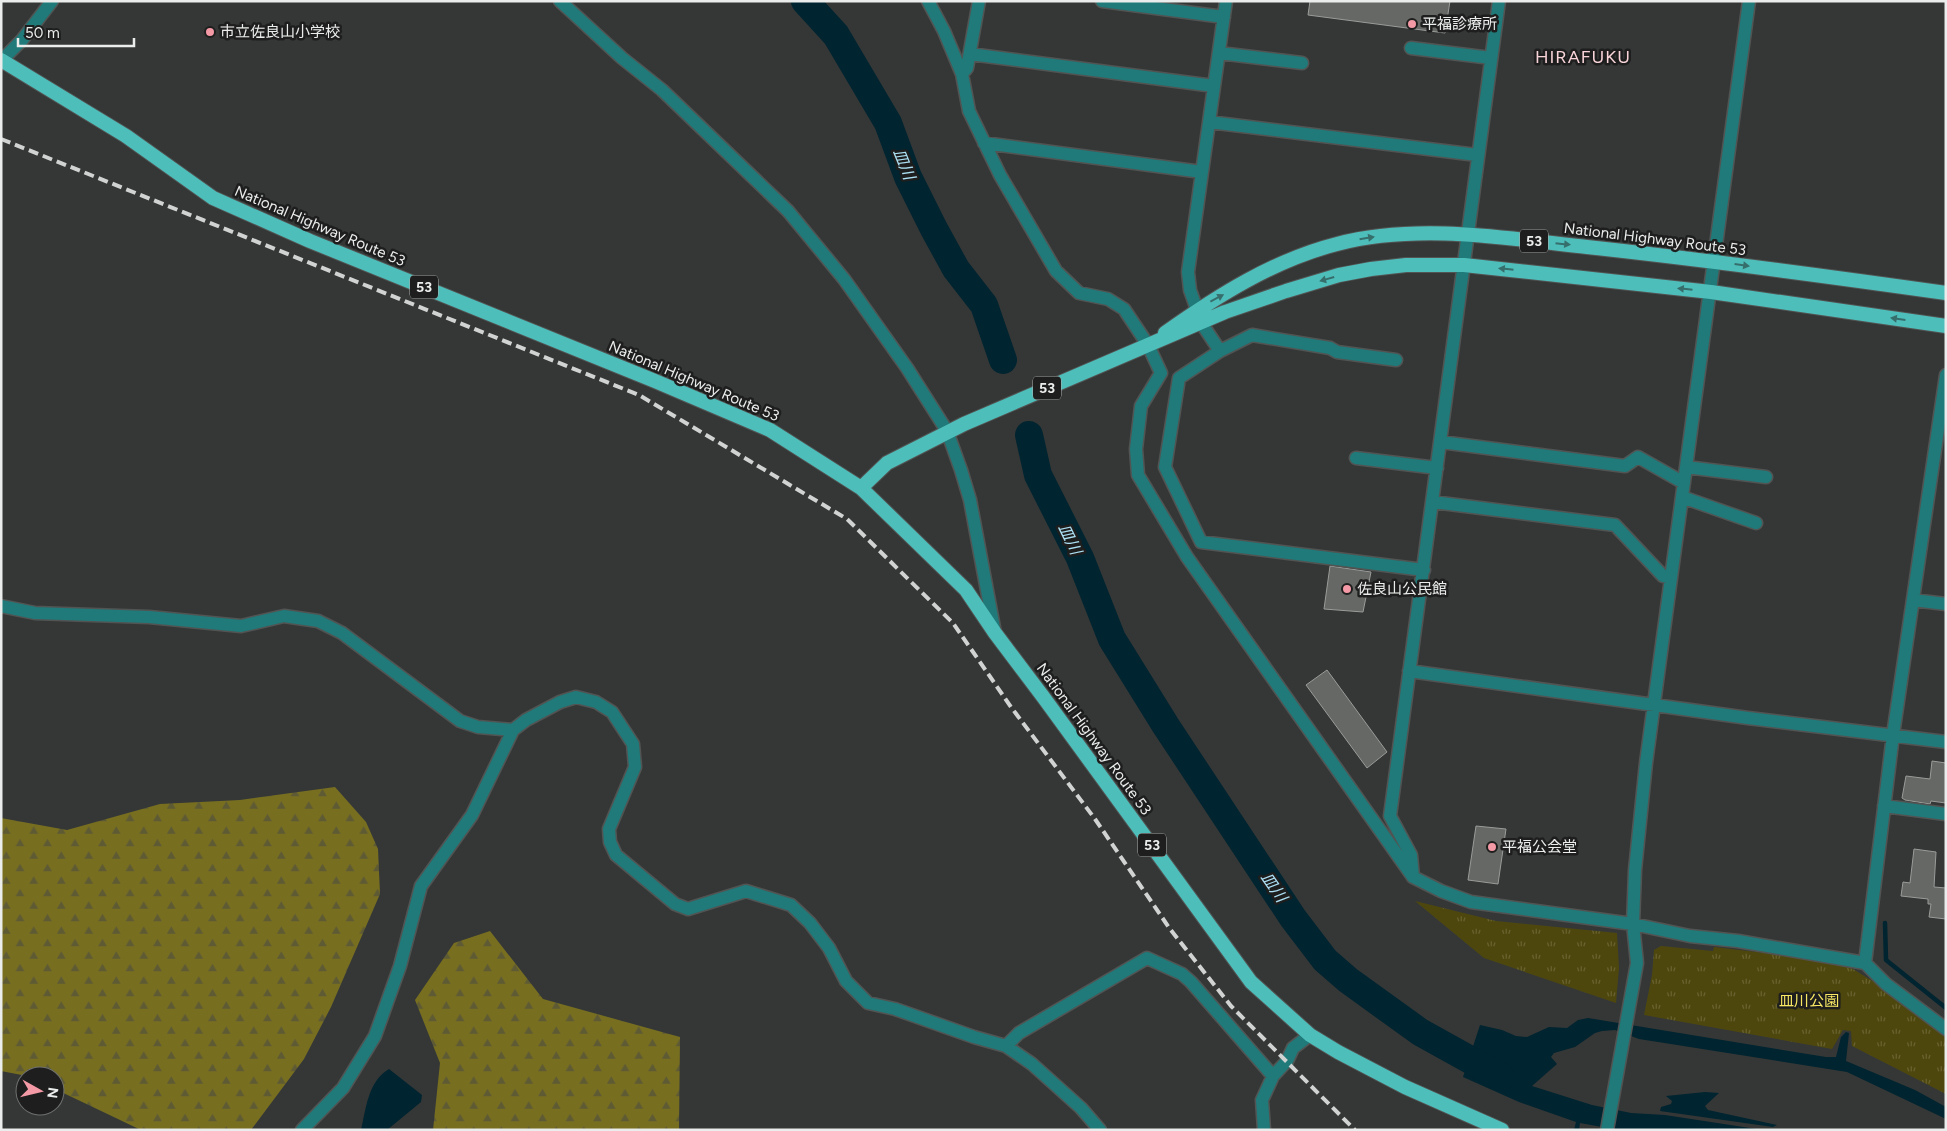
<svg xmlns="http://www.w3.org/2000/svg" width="1947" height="1131" font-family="Figtree,'Noto Sans JP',sans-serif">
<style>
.forest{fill:url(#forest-firs)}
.park{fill:url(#park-tufts)}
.water{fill:#002430}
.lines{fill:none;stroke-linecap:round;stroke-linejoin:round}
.stream{stroke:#002430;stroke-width:4.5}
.river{stroke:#002430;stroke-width:28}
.building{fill:#666865;stroke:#9a9c99}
.minor-casing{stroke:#515453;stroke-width:15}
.trunk-casing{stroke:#515453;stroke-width:16}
.minor{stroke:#1f7a79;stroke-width:12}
.trunk{stroke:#4ebebb;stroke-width:14}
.rail{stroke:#d1d3d2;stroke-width:4;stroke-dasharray:10 5;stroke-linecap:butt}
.oneway{fill:#366e6c}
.poi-dot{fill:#f49aa6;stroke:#1d1e1d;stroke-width:2}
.labels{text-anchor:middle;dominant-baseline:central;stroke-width:5;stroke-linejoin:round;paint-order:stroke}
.shield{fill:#1d1e1d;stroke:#adafae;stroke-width:1}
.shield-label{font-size:14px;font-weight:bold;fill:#ebedec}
.poi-label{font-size:15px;fill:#ebedec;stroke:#1d1e1d;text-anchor:start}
.street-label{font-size:15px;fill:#ebedec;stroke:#1d1e1d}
.park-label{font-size:15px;fill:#f7e763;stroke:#1d1e1d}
.water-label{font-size:16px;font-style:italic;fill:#ace0f4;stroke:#1d1e1d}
.quarter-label{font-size:18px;letter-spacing:1px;fill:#f8d4d8;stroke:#1d1e1d}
</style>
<defs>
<pattern id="forest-firs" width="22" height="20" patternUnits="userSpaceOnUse" patternTransform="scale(1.25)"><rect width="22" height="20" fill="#776e20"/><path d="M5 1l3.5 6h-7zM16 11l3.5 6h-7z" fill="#5e5a34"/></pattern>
<pattern id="park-tufts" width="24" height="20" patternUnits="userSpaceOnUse" patternTransform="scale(1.25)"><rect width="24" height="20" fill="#4e470d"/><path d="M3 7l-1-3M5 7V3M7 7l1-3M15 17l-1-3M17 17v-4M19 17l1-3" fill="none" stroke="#686230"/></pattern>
</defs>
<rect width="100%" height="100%" fill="#343736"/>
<path class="forest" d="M 335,787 L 366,822 L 378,849 L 380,894 L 331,1007 L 304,1059 L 251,1130 L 141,1130 L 55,1089 L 55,1076 L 27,1076 L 1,1071 L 1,818 L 67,830 L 160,804 L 240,800 Z
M 490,931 L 543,999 L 680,1037 L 679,1130 L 433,1130 L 440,1063 L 415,1000 L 454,943 Z"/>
<path class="park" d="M 1415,901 L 1496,921 L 1617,933 L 1619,968 L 1616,1003 L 1484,958 Z
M 1661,946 L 1713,951 L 1714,947 L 1823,960 L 1853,969 L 1879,985 L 1946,1038 L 1946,1094 L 1852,1046 L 1851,1031 L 1843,1030 L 1832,1049 L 1644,1015 L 1652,975 L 1654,950 Z"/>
<path class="water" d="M 1588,1018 L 1826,1057 L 1836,1057 L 1841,1037 L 1846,1032 L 1849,1033 L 1846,1061 L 1915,1090 L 1946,1107 L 1946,1119 L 1847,1072 L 1639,1039 L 1615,1030 L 1602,1031 L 1595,1033 L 1575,1047 L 1554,1053 L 1551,1057 L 1557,1064 L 1532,1086 L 1592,1105 L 1631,1113 L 1665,1115 L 1763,1130 L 1619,1130 L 1580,1123 L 1579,1130 L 1574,1130 L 1576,1122 L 1519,1102 L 1463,1077 L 1480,1025 L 1502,1030 L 1516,1036 L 1527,1037 L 1549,1027 L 1567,1028 L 1578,1020 Z
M 389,1069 L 422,1095 L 421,1102 L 387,1130 L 361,1130 C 366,1109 368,1081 389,1069 Z
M 1705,1092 L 1719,1093 L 1705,1106 L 1708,1110 L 1777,1125 L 1773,1127 L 1660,1111 L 1661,1107 L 1671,1104 L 1672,1101 L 1666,1096 Z"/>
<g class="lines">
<path class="stream" d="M 1885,923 L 1886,960 L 1946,1008"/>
<path class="river" d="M 805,1 L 836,35 L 888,123 L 908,177 L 934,229 L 956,269 L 984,305 L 1003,360
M 1029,435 L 1038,475 L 1080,558 L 1112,639 L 1166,726 L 1293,918 L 1325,960 L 1348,980 L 1420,1032 L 1501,1077"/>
</g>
<path class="building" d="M 1310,1 L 1450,1 L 1445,33 L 1308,15 Z
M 1330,566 L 1371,572 L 1363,612 L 1324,609 Z
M 1327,670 L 1387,752 L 1367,768 L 1306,685 Z
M 1932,761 L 1946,763 L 1946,803 L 1931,801 L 1930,804 L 1905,800 L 1902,798 L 1906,776 L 1930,779 Z
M 1476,826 L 1506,829 L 1498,884 L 1468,880 Z
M 1914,849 L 1936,852 L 1934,887 L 1946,888 L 1946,919 L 1929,917 L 1931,904 L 1928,904 L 1928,899 L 1901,896 L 1903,882 L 1910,883 Z"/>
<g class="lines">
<defs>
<path id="minor" d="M 560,1 L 622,58 L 662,90 L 788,211 L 844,279 L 907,368 L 947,431 L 961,470 L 970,500 L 995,633
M 928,1 L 944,31 L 962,74 L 969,111 L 1000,175 L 1056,271 L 1079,293 L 1108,299 L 1124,309 L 1148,345 L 1161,373 L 1141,406 L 1136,449 L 1138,475 L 1187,557 L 1413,877 L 1441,891 L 1471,902 L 1633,924 L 1690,936 L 1738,941 L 1865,963 L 1886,984 L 1946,1029
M 1102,1 L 1224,17
M 1226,1 L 1188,272 L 1190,290 L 1202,324 L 1220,351 L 1179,378 L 1165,467 L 1201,542 L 1424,570
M 1411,48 L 1491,58
M 1219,53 L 1302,63
M 970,54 L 1214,86
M 2,60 L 22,40 L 52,1
M 962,74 L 967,68 L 979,1
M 1209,122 L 1477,155
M 984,143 L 1202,172
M 1220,351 L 1252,335 L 1330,348 L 1337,352 L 1396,360
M 1441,442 L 1625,466 L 1638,457 L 1684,483
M 1356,458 L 1437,468
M 1686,467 L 1766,477
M 1682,497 L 1756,523
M 1433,502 L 1615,525 L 1663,576 L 1671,578
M 1913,600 L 1946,604
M 1,606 L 35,613 L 149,617 L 241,626 L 284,616 L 318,621 L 342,633 L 460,721 L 478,727 L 513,730
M 1409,671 L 1748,718 L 1946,742
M 1884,806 L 1946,814
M 1413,877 L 1411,855 L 1390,816 L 1499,1
M 1865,963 L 1893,735 L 1946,375
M 1006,1046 L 1019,1033 L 1147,958 L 1182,974 L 1191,982 L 1273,1076
M 302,1130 L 343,1088 L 375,1036 L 400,966 L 421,886 L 472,815 L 513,730 L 526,720 L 560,702 L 576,697 L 596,702 L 612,712 L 633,744 L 635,767 L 609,829 L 610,842 L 616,855 L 675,904 L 688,909 L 746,891 L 791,905 L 810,923 L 829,948 L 846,981 L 868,1003 L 895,1009 L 974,1037 L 1006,1046 L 1032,1064 L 1081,1108 L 1100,1130
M 1264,1130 L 1262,1100 L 1273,1076 L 1287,1061 L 1293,1048 L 1310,1035
M 1607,1130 L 1637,963 L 1633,924 L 1635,870 L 1646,763 L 1749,1"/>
<path id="trunk" d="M 1,60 L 126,136 L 213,198 L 310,241 L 655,381 L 770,430 L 861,488 L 966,590 L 995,633 L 1044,698 L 1251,982 L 1310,1035 L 1338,1052 L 1405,1087 L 1502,1130
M 1165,333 C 1217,296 1274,260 1337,244 C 1418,223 1505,238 1587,247 C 1707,260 1826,276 1946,293
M 861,488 L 887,463 L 964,424 L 1225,312 L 1286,291 L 1339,275 L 1371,269 L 1406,265 L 1464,265 L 1711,292 L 1946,326"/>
</defs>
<use href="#minor" class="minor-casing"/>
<use href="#trunk" class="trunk-casing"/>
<use href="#minor" class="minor"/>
<use href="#trunk" class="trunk"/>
<path class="rail" d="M 1,139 L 639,395 L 847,519 L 953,623 L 1011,707 L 1095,819 L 1170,929 L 1231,1006 L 1355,1130"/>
</g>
<defs><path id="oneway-solid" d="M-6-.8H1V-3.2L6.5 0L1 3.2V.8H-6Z" transform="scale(1.25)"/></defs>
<g class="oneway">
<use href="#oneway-solid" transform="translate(1367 238) rotate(-9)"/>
<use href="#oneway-solid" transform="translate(1563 244) rotate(6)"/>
<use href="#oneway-solid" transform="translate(1742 265) rotate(8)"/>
<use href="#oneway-solid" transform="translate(1506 269) rotate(-174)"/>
<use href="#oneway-solid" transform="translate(1327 279) rotate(164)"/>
<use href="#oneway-solid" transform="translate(1685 289) rotate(-174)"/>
<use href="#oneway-solid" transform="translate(1217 298) rotate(-28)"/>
<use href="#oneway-solid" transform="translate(1898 319) rotate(-172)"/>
</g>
<g class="poi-dot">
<circle cx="1412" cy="24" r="5"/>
<circle cx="210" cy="32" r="5"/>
<circle cx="1347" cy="589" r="5"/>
<circle cx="1492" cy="847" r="5"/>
</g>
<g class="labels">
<g class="shield">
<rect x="1520" y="229.5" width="28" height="23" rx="4"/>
<rect x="410" y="275.5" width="28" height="23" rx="4"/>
<rect x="1033" y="376.5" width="28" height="23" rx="4"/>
<rect x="1138" y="833.5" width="28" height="23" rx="4"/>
</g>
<g class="shield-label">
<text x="1534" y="241">53</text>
<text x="424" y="287">53</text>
<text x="1047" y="388">53</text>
<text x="1152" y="845">53</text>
</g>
<g class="poi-label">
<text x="1422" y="24">平福診療所</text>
<text x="220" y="32">市立佐良山小学校</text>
<text x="1357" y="589">佐良山公民館</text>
<text x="1502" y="847">平福公会堂</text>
</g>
<g class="street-label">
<text transform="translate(320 226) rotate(23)">National Highway Route 53</text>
<text transform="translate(1655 239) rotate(7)">National Highway Route 53</text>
<text transform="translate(694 381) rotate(23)">National Highway Route 53</text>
<text transform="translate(1094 739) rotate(54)">National Highway Route 53</text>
</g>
<g class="park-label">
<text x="1809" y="1001">皿川公園</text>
</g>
<g class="water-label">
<text transform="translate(904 164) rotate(68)">皿川</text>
<text transform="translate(1070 539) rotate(64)">皿川</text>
<text transform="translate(1274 887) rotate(55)">皿川</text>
</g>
<g class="quarter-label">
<text x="1583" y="57">HIRAFUKU</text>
</g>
</g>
<rect width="1947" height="1131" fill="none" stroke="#ebedec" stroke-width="5"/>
<g transform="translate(40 1091) rotate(98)"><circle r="24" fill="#1d1e1d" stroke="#6f7170"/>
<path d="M0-4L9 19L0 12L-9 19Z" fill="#f49aa6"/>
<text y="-8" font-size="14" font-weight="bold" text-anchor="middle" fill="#ebedec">N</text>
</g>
<path d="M18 38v8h116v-8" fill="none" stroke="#ebedec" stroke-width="2.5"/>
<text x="25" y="38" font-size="15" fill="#ebedec" stroke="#1d1e1d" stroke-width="4" paint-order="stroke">50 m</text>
</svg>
